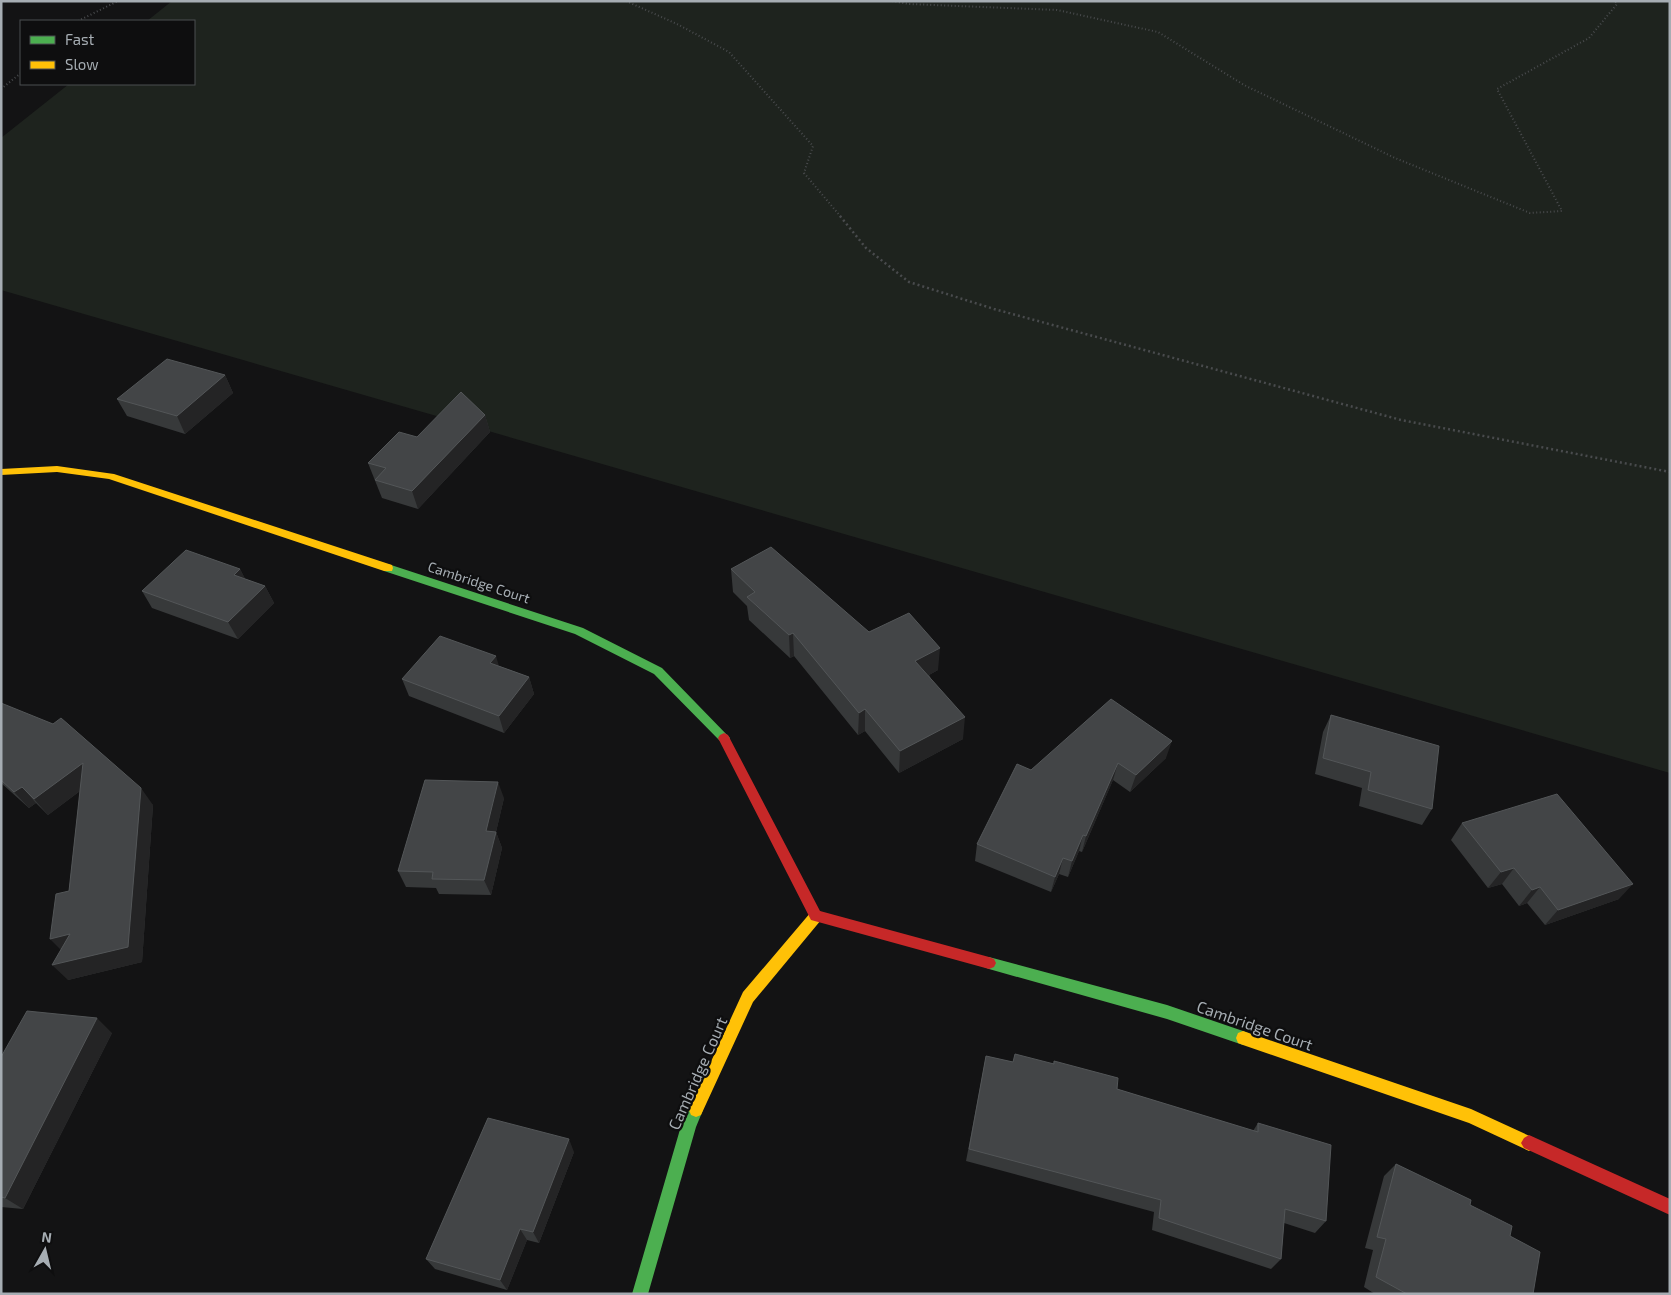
<svg xmlns="http://www.w3.org/2000/svg" width="1671" height="1295" font-family="'Exo 2',sans-serif">
<style>
.green{fill:#1e231e}
.lines{fill:none;stroke-linecap:round;stroke-linejoin:round}
.path-far1{stroke:#494b4d;stroke-width:2;stroke-dasharray:1 2.5;stroke-linecap:butt}
.path{stroke:#494b4d;stroke-width:2.5;stroke-dasharray:2 3;stroke-linecap:butt}
.fast{fill:#4caf50;fill-rule:evenodd}
.slow{fill:#ffc107;fill-rule:evenodd}
.jam{fill:#c62828;fill-rule:evenodd}
.wall{fill:#37393a}
.shaded-wall{fill:#242425}
.building{fill:#434547;stroke:#535658}
.labels{text-anchor:middle;dominant-baseline:central;stroke-width:4.5;stroke-linejoin:round;paint-order:stroke}
.street-label{font-size:14px;fill:#a6adb3;stroke:#0e0e0f}
.near-street-label{font-size:16px;fill:#a6adb3;stroke:#0e0e0f}
</style>
<rect width="100%" height="100%" fill="#131314"/>
<path class="green" d="M 172,1 L 1670,1 L 1670,773 L 1,290 L 1,138 L 69,84 L 194,84 L 194,21 L 147,21 Z"/>
<g class="lines">
<path class="path-far1" d="M 626,1 L 677,24 L 729,52 L 813,146 L 804,173 L 841,217
M 892,1 L 909,4 L 1057,10 L 1158,32 L 1244,85 L 1395,158 L 1530,213 L 1562,211 L 1497,89 L 1589,38 L 1617,4 L 1615,1
M 78,21 L 118,1
M 1,89 L 21,73"/>
<path class="path" d="M 840,216 L 866,248 L 909,282 L 994,309 L 1401,420 L 1670,472"/>
<path class="fast" d="M 388,564 L 583,628 L 662,668 L 730,738 L 728,741 L 720,741 L 654,674 L 575,634 L 384,571 L 383,568 L 384,565 Z
M 989,957 L 1167,1005 L 1243,1031 L 1248,1033 L 1250,1038 L 1248,1043 L 1243,1045 L 1167,1019 L 989,969 L 984,967 L 982,963 L 984,959 Z
M 696,1103 L 701,1105 L 703,1110 L 696,1127 L 648,1294 L 632,1294 L 681,1126 L 691,1105 Z"/>
<path class="slow" d="M 57,466 L 114,474 L 392,565 L 393,568 L 392,571 L 384,571 L 109,479 L 57,472 L 1,475 L 1,469 Z
M 816,910 L 821,912 L 823,916 L 821,920 L 753,1002 L 701,1115 L 696,1117 L 691,1115 L 689,1110 L 691,1105 L 743,992 L 811,912 Z
M 1243,1031 L 1471,1109 L 1534,1138 L 1537,1143 L 1534,1148 L 1529,1151 L 1469,1123 L 1243,1045 L 1238,1043 L 1236,1038 L 1238,1033 Z"/>
<path class="jam" d="M 724,733 L 728,735 L 820,911 L 989,957 L 994,959 L 996,963 L 994,967 L 989,969 L 811,920 L 718,738 L 720,735 Z
M 1529,1135 L 1670,1199 L 1670,1215 L 1524,1148 L 1521,1143 L 1524,1138 Z"/>
</g>
<path class="wall" d="M 225,375 L 233,393 L 185,434 L 127,416 L 117,399 Z
M 485,415 L 490,432 L 418,509 L 382,498 L 368,463 L 417,437 Z
M 240,569 L 245,579 L 265,586 L 274,603 L 238,639 L 152,608 L 142,591 Z
M 731,569 L 869,632 L 938,670 L 929,675 L 963,739 L 899,773 L 865,731 L 858,735 L 794,656 L 790,658 L 749,620 L 747,606 L 733,592 Z
M 499,666 L 529,677 L 534,694 L 504,733 L 409,696 L 402,679 Z
M 1,703 L 153,805 L 142,962 L 68,980 L 61,950 L 69,891 L 80,791 L 48,815 L 36,803 L 29,808 L 1,783 Z
M 1331,715 L 1432,809 L 1422,825 L 1359,806 L 1362,788 L 1315,774 L 1323,732 Z
M 1166,758 L 1130,792 L 1113,780 L 1082,852 L 1079,851 L 1068,877 L 1059,874 L 1051,892 L 975,861 L 977,844 L 1031,770 Z
M 504,798 L 496,832 L 502,848 L 491,895 L 439,894 L 436,888 L 406,887 L 398,871 Z
M 1462,823 L 1619,899 L 1545,925 L 1527,903 L 1519,906 L 1502,884 L 1488,888 L 1451,840 Z
M 112,1033 L 23,1209 L 1,1207 L 1,1057 Z
M 986,1056 L 1012,1062 L 1053,1064 L 1054,1061 L 1117,1089 L 1253,1131 L 1258,1123 L 1326,1221 L 1315,1233 L 1284,1223 L 1281,1259 L 1271,1269 L 1152,1230 L 1154,1212 L 966,1161 Z
M 574,1152 L 539,1243 L 527,1240 L 507,1290 L 435,1269 L 426,1259 Z
M 1396,1164 L 1470,1205 L 1510,1236 L 1533,1294 L 1375,1294 L 1364,1287 L 1373,1250 L 1365,1248 L 1384,1176 Z"/>
<path class="shaded-wall" d="M 225,375 L 233,393 L 185,434 L 177,416 Z
M 485,415 L 490,432 L 418,509 L 412,491 Z
M 240,569 L 249,586 L 234,575 Z
M 265,586 L 274,603 L 238,639 L 228,622 Z
M 793,633 L 794,656 L 790,658 L 789,635 Z
M 940,648 L 938,670 L 914,683 L 915,661 Z
M 496,656 L 501,673 L 490,663 Z
M 529,677 L 534,694 L 504,733 L 499,716 Z
M 865,709 L 865,731 L 858,735 L 859,713 Z
M 965,717 L 963,739 L 899,773 L 900,751 Z
M 1172,741 L 1166,758 L 1130,792 L 1136,775 Z
M 83,763 L 96,779 L 48,815 L 34,799 Z
M 1118,763 L 1113,780 L 1082,852 L 1086,836 Z
M 498,782 L 504,798 L 496,832 L 502,848 L 491,895 L 484,880 L 486,831 Z
M 22,787 L 36,803 L 29,808 L 14,792 Z
M 141,788 L 153,805 L 142,962 L 68,980 L 52,965 L 128,947 Z
M 1083,835 L 1079,851 L 1068,877 L 1072,861 Z
M 1063,858 L 1059,874 L 1051,892 L 1055,877 Z
M 1514,868 L 1502,884 L 1488,888 L 1501,872 Z
M 1633,884 L 1619,899 L 1545,925 L 1558,910 Z
M 1540,887 L 1527,903 L 1519,906 L 1532,890 Z
M 70,934 L 65,954 L 50,939 Z
M 97,1018 L 112,1033 L 23,1209 L 5,1198 Z
M 569,1139 L 574,1152 L 539,1243 L 533,1232 Z
M 520,1229 L 527,1240 L 507,1290 L 500,1280 Z"/>
<path class="building" d="M 167,359 L 225,375 L 177,416 L 117,399 Z
M 461,392 L 485,415 L 412,491 L 375,480 L 386,468 L 368,463 L 399,432 L 417,437 Z
M 771,547 L 869,632 L 909,613 L 940,648 L 915,661 L 965,717 L 900,751 L 865,709 L 859,713 L 793,633 L 789,635 L 747,597 L 755,592 L 731,569 Z
M 186,550 L 240,569 L 234,575 L 265,586 L 228,622 L 142,591 Z
M 440,636 L 496,656 L 490,663 L 529,677 L 499,716 L 402,679 Z
M 1111,699 L 1172,741 L 1136,775 L 1118,763 L 1086,836 L 1083,835 L 1072,861 L 1063,858 L 1055,877 L 977,844 L 1017,764 L 1031,770 Z
M 1,703 L 53,724 L 61,718 L 141,788 L 128,947 L 52,965 L 70,934 L 50,939 L 56,894 L 69,891 L 83,763 L 34,799 L 22,787 L 14,792 L 1,780 Z
M 1331,715 L 1439,746 L 1432,809 L 1368,790 L 1371,772 L 1323,758 Z
M 425,780 L 498,782 L 486,831 L 496,832 L 484,880 L 432,879 L 433,872 L 398,871 Z
M 1557,794 L 1633,884 L 1558,910 L 1540,887 L 1532,890 L 1514,868 L 1501,872 L 1462,823 Z
M 27,1011 L 97,1018 L 5,1198 L 1,1197 L 1,1057 Z
M 1015,1054 L 1054,1064 L 1054,1061 L 1118,1078 L 1117,1089 L 1258,1132 L 1258,1123 L 1331,1145 L 1326,1221 L 1285,1209 L 1281,1259 L 1159,1218 L 1161,1200 L 969,1149 L 986,1056 L 1013,1062 Z
M 488,1118 L 569,1139 L 533,1232 L 520,1229 L 500,1280 L 426,1259 Z
M 1396,1164 L 1471,1200 L 1470,1205 L 1512,1226 L 1510,1236 L 1540,1252 L 1533,1294 L 1407,1294 L 1376,1277 L 1386,1239 L 1377,1237 Z"/>
<g class="labels">
<g class="street-label">
<text transform="translate(479 582) rotate(18)">Cambridge Court</text>
</g>
<g class="near-street-label">
<text transform="translate(1255 1025) rotate(19)">Cambridge Court</text>
<text transform="translate(697 1073) rotate(-66)">Cambridge Court</text>
</g>
</g>
<rect width="1671" height="1295" fill="none" stroke="#a6adb3" stroke-width="5"/>
<rect x="20" y="20" width="175" height="65" fill="#0e0e0f" stroke="#4b4e51"/>
<rect x="30" y="36" width="25" height="8" fill="#4caf50" stroke="#4b4e51"/>
<text x="65" y="45" font-size="15" fill="#a6adb3">Fast</text>
<rect x="30" y="61" width="25" height="8" fill="#ffc107" stroke="#4b4e51"/>
<text x="65" y="70" font-size="15" fill="#a6adb3">Slow</text>
<g transform="translate(45 1250) rotate(8)" stroke="#0e0e0f" stroke-width="4" paint-order="stroke">
<path d="M0-4L9 19L0 12L-9 19Z" fill="#a6adb3"/>
<text y="-8" font-size="14" font-weight="bold" text-anchor="middle" fill="#a6adb3">N</text>
</g>
</svg>
